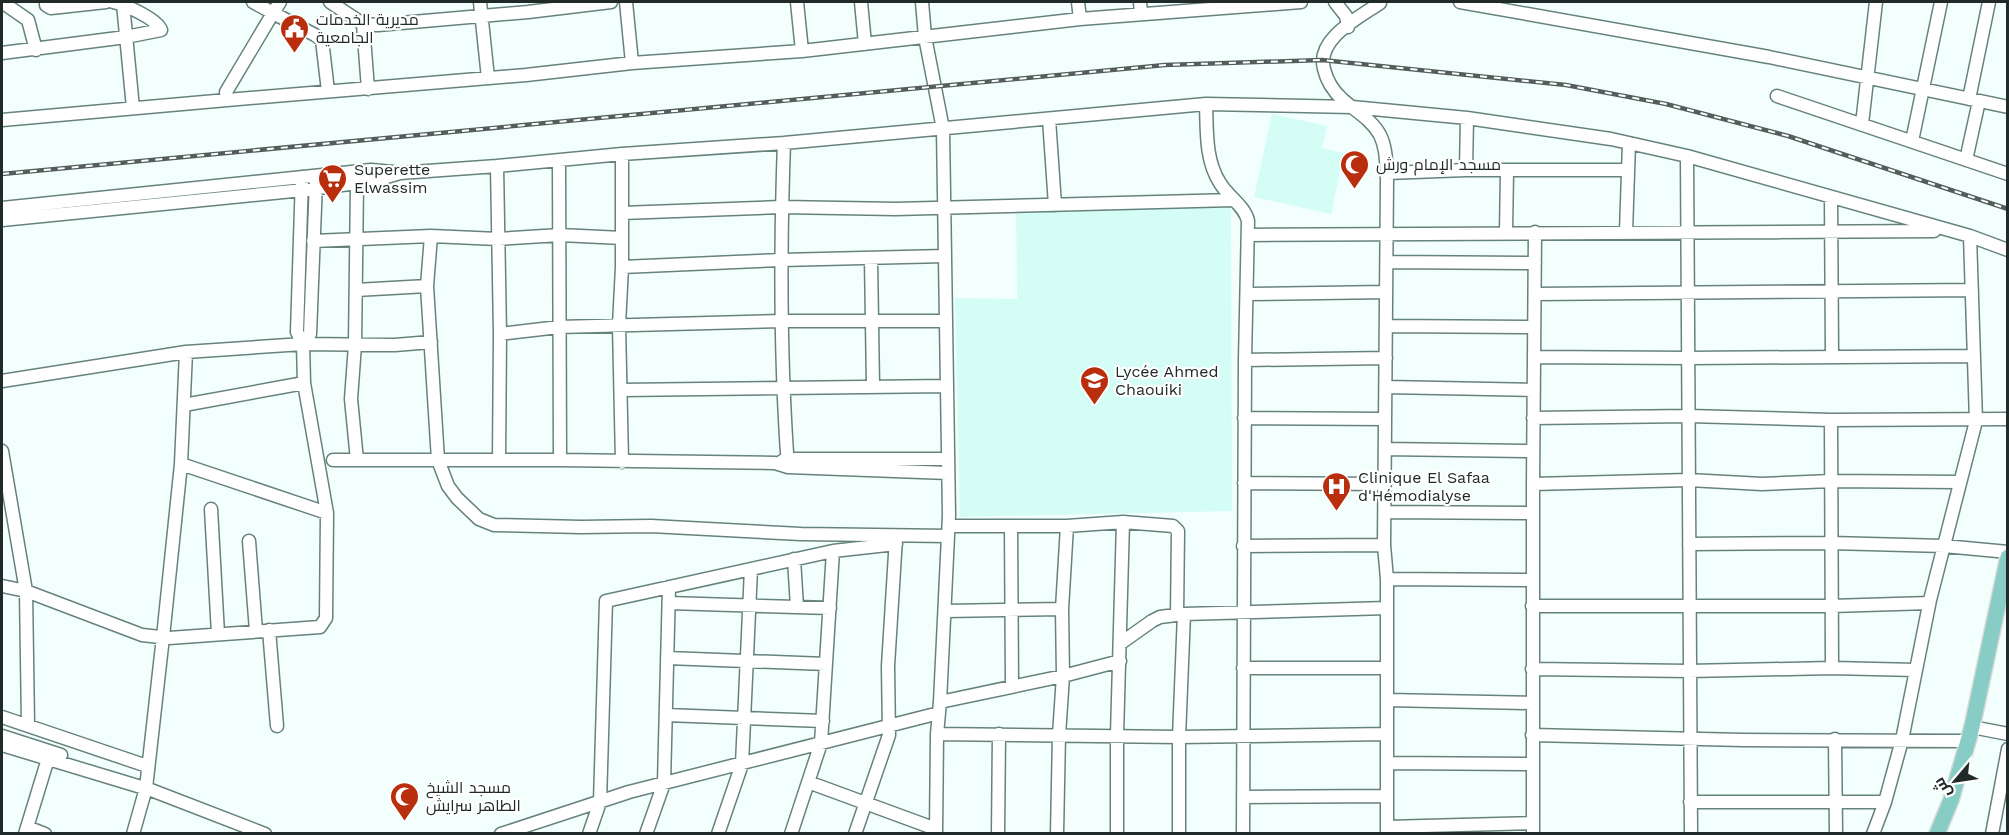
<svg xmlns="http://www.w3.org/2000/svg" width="2009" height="835" font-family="'Work Sans',Cairo,sans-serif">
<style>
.built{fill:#d4fdf5}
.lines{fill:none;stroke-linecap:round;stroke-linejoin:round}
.minor-casing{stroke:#66827d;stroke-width:15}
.major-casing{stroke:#d7d9d8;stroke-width:18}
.minor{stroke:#fff;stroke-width:12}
.major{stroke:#87cdc5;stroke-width:15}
.rail-casing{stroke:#535e5c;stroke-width:4.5}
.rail{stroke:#fff;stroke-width:2;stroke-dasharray:7;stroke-linecap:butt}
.labels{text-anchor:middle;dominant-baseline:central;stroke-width:4.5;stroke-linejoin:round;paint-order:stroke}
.poi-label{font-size:16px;fill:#202b29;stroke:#fff;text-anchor:start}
</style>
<rect width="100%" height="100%" fill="#f3fffc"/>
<path class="built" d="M 1272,114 L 1327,126 L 1322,148 L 1344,153 L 1331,214 L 1254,197 Z
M 1231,199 L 1232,511 L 960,517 L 955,298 L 1017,299 L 1016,203 Z"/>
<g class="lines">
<defs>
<path id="minor" d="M 2,2 L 28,20 L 36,50
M 46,2 L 46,5 L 51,8 L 106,2
M 125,2 L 123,4 L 133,108
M 253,2 L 273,13 L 226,92 L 227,100 L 526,75 L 632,63 L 802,51 L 1080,19 L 1301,2
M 280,2 L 273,13 L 315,35 L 322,40 L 328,91
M 330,2 L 363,24 L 378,25 L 528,12 L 611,2
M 480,2 L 488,78
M 626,2 L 632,63
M 797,2 L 802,51
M 861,2 L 865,44
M 922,2 L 925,37 L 943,129 L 949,515 L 940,702 L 937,734 L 936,834
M 1078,2 L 1080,19
M 1140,2 L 1141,14
M 1335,2 L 1346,16 L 1348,27
M 1460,2 L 1769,57 L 2008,107
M 363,24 L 368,89
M 2,53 L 126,37 L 161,30 C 157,19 126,5 113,2
M 1777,96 L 2008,174
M 1969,99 L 1989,2
M 1206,104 C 1207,130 1205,160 1220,183 C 1228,197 1245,206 1248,221 L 1245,360 L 1243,834
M 1049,119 L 1055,205
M 2,120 L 227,100
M 1862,124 L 1876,2
M 1912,141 L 1941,2
M 784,143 C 780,251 780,359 788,467
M 622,154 L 622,267 L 619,325 L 622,462
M 1687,156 L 1691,834
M 1966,160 L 1979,101
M 559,161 L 560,460 L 775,463 L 788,467 L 948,473
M 497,166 L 500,334 L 499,460 L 560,460
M 1466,170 L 1467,118
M 1387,173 L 1466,170 L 1628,170
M 357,183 L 355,345 L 351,399 L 357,460
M 1831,197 L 1832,356
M 2,208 L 371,170 L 393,172
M 622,213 L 781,207 L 896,209 L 1233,200
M 2,220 L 303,190 L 373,181 L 400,173 L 497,166 L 622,154 L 784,143 L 1206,104 L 1352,107 L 1467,118 L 1611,139 L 1687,156 L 1970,236 L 2008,250
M 1506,232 L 1507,171
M 1626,232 L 1629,143
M 1248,235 L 1934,231
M 622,238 L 560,235 L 498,239 L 431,236 L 427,286 L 438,460 L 448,486 L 457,498 L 479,519 L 494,525 L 581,527 L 651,526 L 801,534 L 948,536
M 313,241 L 431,236
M 871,258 L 873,387
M 1387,262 L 1535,263
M 622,267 L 781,260 L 945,256
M 356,290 L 427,286
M 1247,294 L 1386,292
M 1535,294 L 1972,290
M 1386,326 L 1534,327
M 500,334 L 559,327 L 782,321 L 946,321
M 303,344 L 310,334 L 316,182
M 1534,357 L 1689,358 L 1974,356
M 1245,360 L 1386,358
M 2,381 L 186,352 L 303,344 L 395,345 L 431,342
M 1386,387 L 1534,390
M 621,390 L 947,386
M 184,405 L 304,383
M 1244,418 L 1385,419
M 1533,418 L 1689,416 L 1831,420
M 1385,449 L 1533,451
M 2,451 L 26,591 L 28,725
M 333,460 L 499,460
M 782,461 L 788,459 L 948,459
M 181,464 L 327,513
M 1244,483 L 1385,484
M 1533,484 L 1689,480 L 1762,484 L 1831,481 L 1960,482
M 211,509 L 218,634
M 1385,512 L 1533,513
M 949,526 L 1067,526 L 1123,522 L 1173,526 L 1178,531 L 1177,615
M 1011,526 L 1012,687
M 249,541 L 256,631
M 1689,544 L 1831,543 L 1944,546 L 2008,552
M 1384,545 L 1387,579
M 1243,546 L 1384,545 L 1387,180 C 1386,165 1387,149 1380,135 C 1372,120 1356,111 1343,100 C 1333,91 1327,82 1324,69 C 1316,39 1358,18 1380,3
M 794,559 L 797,607
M 2,586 L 26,591 L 142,635 L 169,638 L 320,627 L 326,618 L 327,513 L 304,383 L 303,344 L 297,332 L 302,177
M 669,603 L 830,608
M 1532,606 L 1831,606 L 1929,603
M 945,611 L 1062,609
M 269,630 L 277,726
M 1121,643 L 1152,621 L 1160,617 L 1184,614 L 1387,608
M 667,658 L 826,664
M 1243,668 L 1387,668
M 1832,668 L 1831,420 L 2008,419
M 1532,669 L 1689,671 L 1832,668 L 1916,670
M 1387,700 L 1532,703
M 940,702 L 1063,676 L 1120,661
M 666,715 L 823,721
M 2,717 L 147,766
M 1972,727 L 2008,734
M 937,734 L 1179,737 L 1387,734
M 1532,735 L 1743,740 L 1969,741
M 2,736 L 61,755
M 1835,739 L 1836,834
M 2,745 L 151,790 L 265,834
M 1387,763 L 1532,764
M 808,782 L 936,829
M 1243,797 L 1387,796
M 1690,802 L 1885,802
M 27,827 L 45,834
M 1387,827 L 1533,823
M 25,834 L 50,752
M 133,834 L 146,788 L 163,637 L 181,464 L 186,352
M 501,834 L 629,792 L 939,713
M 589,834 L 600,802 L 606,601 L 833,551 L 896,544
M 646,834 L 664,783 L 669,587
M 718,834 L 742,764 L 751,569
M 791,834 L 821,743 L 833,551
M 855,834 L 889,735 L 888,666 L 896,538
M 998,834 L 999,734
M 1057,834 L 1059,735 L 1063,676 L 1062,609 L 1067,526
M 1117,834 L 1117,735 L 1123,522
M 1179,834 L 1179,737 L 1184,614
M 1387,834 L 1387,579 L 1532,580
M 1533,834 L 1533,484 L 1535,232
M 1873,834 L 1885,802 L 1902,740 L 1930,600 L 1976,421 L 1970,236
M 1992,834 L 2008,749"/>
<path id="major" d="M 1937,834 L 1951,800 L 1972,727 L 2008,557"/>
</defs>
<use href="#minor" class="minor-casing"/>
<use href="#major" class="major-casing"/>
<use href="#minor" class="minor"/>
<use href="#major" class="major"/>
<defs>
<path id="rail" d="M 2,174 L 1165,65 L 1322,60 L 1566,85 L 1666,104 L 1788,136 L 2008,209"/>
</defs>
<use href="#rail" class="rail-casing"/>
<use href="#rail" class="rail"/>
</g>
<defs>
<symbol id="civic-pin" viewBox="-11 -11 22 30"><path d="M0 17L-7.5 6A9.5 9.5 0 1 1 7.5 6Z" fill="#b92e0d" stroke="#fff"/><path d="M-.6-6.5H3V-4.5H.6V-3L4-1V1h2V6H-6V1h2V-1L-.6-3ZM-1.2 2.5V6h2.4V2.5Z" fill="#fff"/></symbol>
<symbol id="mosque-pin" viewBox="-11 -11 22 30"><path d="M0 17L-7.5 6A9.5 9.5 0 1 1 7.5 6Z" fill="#b92e0d" stroke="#fff"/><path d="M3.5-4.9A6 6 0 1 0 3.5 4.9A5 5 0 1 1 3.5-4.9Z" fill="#fff"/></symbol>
<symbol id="supermarket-pin" viewBox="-11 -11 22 30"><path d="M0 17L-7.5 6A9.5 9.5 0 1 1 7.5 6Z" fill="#b92e0d" stroke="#fff"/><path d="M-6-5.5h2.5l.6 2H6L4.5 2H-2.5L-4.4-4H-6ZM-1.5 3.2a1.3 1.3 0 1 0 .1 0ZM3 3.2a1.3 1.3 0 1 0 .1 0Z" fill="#fff"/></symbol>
<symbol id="school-pin" viewBox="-11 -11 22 30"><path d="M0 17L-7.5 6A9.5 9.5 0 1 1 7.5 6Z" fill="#b92e0d" stroke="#fff"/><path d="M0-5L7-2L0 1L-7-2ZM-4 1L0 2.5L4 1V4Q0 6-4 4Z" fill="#fff"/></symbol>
<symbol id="hospital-pin" viewBox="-11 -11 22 30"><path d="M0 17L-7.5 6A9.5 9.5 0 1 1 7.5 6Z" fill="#b92e0d" stroke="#fff"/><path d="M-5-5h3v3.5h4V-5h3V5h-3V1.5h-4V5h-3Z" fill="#fff"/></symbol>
</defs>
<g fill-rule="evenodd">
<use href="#civic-pin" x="278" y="12" width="33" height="45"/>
<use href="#mosque-pin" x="1338" y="148" width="33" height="45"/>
<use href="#supermarket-pin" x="316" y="162" width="33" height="45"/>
<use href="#school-pin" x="1078" y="364" width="33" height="45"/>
<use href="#hospital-pin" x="1320" y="470" width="33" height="45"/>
<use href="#mosque-pin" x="388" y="780" width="33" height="45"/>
</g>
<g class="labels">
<g class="poi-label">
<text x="316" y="19">مديرية الخدمات<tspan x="316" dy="18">الجامعية</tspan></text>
<text x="1376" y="164">مسجد الإمام ورش</text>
<text x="354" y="169">Superette<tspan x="354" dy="18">Elwassim</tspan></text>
<text x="1115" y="371">Lycée Ahmed<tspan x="1115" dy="18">Chaouiki</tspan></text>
<text x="1358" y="477">Clinique El Safaa<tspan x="1358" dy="18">d'Hémodialyse</tspan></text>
<text x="426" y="787">مسجد الشيخ<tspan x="426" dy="18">الطاهر سرايش</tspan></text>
</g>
</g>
<rect width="2009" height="835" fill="none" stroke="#202b29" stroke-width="6"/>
<g transform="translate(1955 781) rotate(241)" stroke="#ffffff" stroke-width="4.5" paint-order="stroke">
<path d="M0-4.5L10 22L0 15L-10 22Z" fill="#202b29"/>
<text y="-9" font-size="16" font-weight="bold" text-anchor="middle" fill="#202b29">ش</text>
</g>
</svg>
